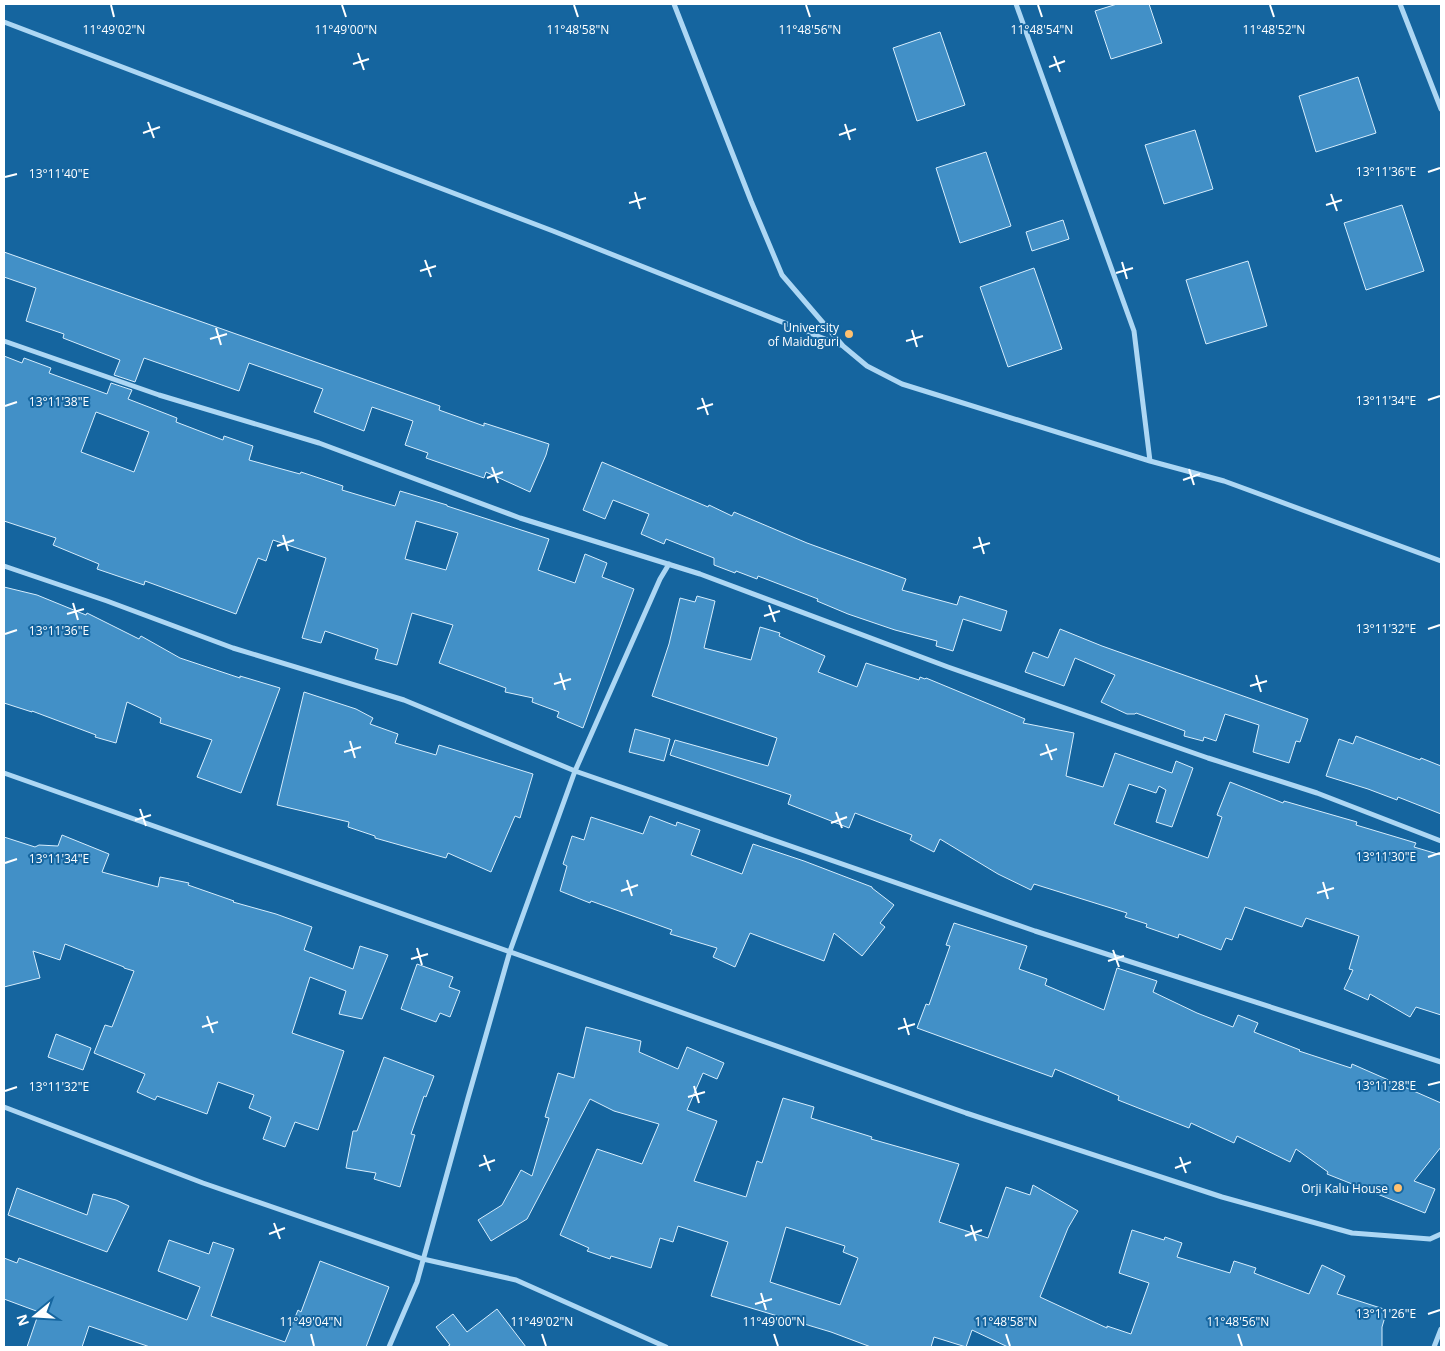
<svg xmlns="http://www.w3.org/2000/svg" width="1445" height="1351" font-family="'Open Sans',sans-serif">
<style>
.building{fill:#4290c7;stroke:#d6edfd;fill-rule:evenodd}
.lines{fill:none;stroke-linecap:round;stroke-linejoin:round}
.street{stroke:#add7f4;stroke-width:5}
.ticks{fill:none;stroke:#fff;stroke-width:2}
.poi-dot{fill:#ffc170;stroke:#15659f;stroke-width:2}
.labels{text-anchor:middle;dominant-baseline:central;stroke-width:4;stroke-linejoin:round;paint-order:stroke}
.poi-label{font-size:12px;fill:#fff;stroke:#15659f;text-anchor:end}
.ticks-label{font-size:12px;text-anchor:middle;fill:#fff;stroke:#15659f;stroke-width:4;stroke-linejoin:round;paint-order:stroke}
</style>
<rect width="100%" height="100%" fill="#15659f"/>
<path class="building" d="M 1117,4 L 1149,4 L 1162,43 L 1111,59 L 1095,11 Z
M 940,32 L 965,105 L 917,121 L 893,48 Z
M 1358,77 L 1376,133 L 1316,152 L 1299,96 Z
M 1195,130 L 1213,189 L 1164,204 L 1145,145 Z
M 986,152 L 1011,226 L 960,243 L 936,168 Z
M 1402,205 L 1424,271 L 1366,290 L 1344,223 Z
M 1063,220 L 1069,239 L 1032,251 L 1026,232 Z
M 4,252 L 440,406 L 439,410 L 484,426 L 484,423 L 549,444 L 546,455 L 530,492 L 486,472 L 484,478 L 426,458 L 428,453 L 405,445 L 413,421 L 372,407 L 364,431 L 314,412 L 323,389 L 249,363 L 239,391 L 144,358 L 135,382 L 114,375 L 120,360 L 63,338 L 64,334 L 26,321 L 36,288 L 4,277 Z
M 1248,261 L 1267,326 L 1206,344 L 1186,280 Z
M 1034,268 L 1062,349 L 1008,367 L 980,287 Z
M 4,356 L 22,363 L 24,358 L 51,368 L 49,373 L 107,394 L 111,383 L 132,390 L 128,399 L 177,418 L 176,422 L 223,440 L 224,436 L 253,446 L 249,460 L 300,474 L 301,472 L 343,486 L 342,490 L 395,506 L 400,491 L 447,505 L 447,506 L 549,539 L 538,570 L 575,583 L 585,554 L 607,563 L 602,577 L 634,589 L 583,728 L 557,717 L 559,712 L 532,702 L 533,698 L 505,692 L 506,688 L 439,663 L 453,625 L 412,613 L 397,665 L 375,659 L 378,649 L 325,631 L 321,643 L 302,638 L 326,558 L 273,540 L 266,561 L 258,558 L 236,614 L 145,581 L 144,585 L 97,569 L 99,564 L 53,545 L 56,538 L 4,521 ZM 96,412 L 149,432 L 134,472 L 81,452 ZM 416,521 L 458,533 L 446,570 L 405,559 Z
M 602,462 L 708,507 L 709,505 L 732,516 L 734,512 L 807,543 L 906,579 L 902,590 L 957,605 L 960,596 L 1007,611 L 1001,631 L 963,619 L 953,651 L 936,646 L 937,641 L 895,630 L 848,614 L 817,601 L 818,599 L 758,576 L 757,579 L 736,571 L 735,573 L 714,565 L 714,558 L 666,539 L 664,544 L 641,534 L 649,514 L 613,500 L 605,519 L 583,510 Z
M 4,587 L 37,595 L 86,615 L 87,613 L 139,639 L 141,636 L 180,658 L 240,678 L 240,676 L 280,688 L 241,793 L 197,777 L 212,740 L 160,723 L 161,718 L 127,702 L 116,743 L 95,737 L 96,735 L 32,711 L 32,712 L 4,703 Z
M 697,596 L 715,601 L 704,648 L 751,660 L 760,627 L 780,633 L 779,636 L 825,656 L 818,672 L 857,687 L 866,663 L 919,680 L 920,677 L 925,679 L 926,678 L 1025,719 L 1023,723 L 1074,733 L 1066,776 L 1103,787 L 1115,753 L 1172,773 L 1176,761 L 1193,768 L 1172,827 L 1156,822 L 1166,790 L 1159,786 L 1156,793 L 1129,784 L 1114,824 L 1208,858 L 1222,817 L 1217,815 L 1230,782 L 1283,803 L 1284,801 L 1357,822 L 1356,825 L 1416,843 L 1414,847 L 1441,855 L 1441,1015 L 1416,1007 L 1410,1017 L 1370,994 L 1368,1000 L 1344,989 L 1353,970 L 1349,969 L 1359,936 L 1306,918 L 1302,927 L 1245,907 L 1232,940 L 1226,938 L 1221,950 L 1179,934 L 1178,938 L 1146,927 L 1147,924 L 1125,917 L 1127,913 L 1034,884 L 1031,890 L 998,874 L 940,839 L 934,852 L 910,840 L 912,835 L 855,813 L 849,828 L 788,804 L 791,795 L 670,755 L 675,740 L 768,766 L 777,738 L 652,696 L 669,644 L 680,598 L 695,602 Z
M 1060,629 L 1102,646 L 1308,719 L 1300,742 L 1296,741 L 1289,763 L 1253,752 L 1259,725 L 1225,714 L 1216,741 L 1204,737 L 1203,741 L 1184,736 L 1185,731 L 1136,713 L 1135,714 L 1127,714 L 1101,702 L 1115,675 L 1075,658 L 1064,686 L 1025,672 L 1033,652 L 1048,658 Z
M 304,692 L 356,709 L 373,718 L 370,724 L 398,734 L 395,743 L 436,755 L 439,745 L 533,774 L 520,818 L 515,816 L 491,872 L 448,853 L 446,858 L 375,838 L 375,836 L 348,827 L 349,822 L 277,805 Z
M 635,729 L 670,739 L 664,761 L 629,752 Z
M 1356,736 L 1420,760 L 1421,758 L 1441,766 L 1441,814 L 1398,797 L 1397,800 L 1368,789 L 1326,776 L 1339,739 L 1353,744 Z
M 650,816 L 676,826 L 677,822 L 700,830 L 691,855 L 742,874 L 753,844 L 804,861 L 872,887 L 872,888 L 894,905 L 880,923 L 885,927 L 862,956 L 834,933 L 824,961 L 750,933 L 735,967 L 713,957 L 717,948 L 670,934 L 672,930 L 591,901 L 590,903 L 560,891 L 567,866 L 563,864 L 572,836 L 584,840 L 591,817 L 643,834 Z
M 62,835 L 109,854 L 102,872 L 158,887 L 160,877 L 189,883 L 188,885 L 234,901 L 233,902 L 276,914 L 312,927 L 304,950 L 353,969 L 360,946 L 388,955 L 362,1019 L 339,1014 L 346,991 L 310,977 L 292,1033 L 344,1051 L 318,1130 L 295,1122 L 285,1147 L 263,1139 L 271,1117 L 249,1108 L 254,1095 L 218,1082 L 207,1114 L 157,1096 L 155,1100 L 137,1092 L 145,1074 L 94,1053 L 105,1025 L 112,1027 L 134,971 L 124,968 L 124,967 L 65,944 L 60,960 L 33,951 L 40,978 L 4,987 L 4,837 L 35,847 L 39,845 L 58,846 Z
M 954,923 L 1027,946 L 1019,969 L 1047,979 L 1045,985 L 1104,1010 L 1117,968 L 1157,981 L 1153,992 L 1197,1013 L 1233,1027 L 1238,1015 L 1258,1023 L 1254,1032 L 1300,1050 L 1299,1051 L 1351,1068 L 1352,1064 L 1441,1103 L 1441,1147 L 1414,1181 L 1435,1189 L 1425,1213 L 1327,1174 L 1328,1172 L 1296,1149 L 1290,1162 L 1237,1136 L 1234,1143 L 1191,1123 L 1189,1128 L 1118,1100 L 1119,1096 L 1055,1069 L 1052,1077 L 917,1028 L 926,1004 L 929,1005 L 950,946 L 946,945 Z
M 417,964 L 453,977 L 449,987 L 460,991 L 450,1017 L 440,1013 L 436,1022 L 401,1009 Z
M 586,1027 L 641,1041 L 639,1052 L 678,1069 L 687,1047 L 724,1063 L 717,1079 L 703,1073 L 687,1110 L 717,1121 L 694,1181 L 746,1197 L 757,1161 L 762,1163 L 783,1098 L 814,1107 L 811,1118 L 872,1137 L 871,1139 L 959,1164 L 939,1222 L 988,1238 L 1006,1187 L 1030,1195 L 1033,1185 L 1078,1211 L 1068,1228 L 1040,1297 L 1107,1328 L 1107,1326 L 1131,1334 L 1149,1283 L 1119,1273 L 1132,1230 L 1164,1240 L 1165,1237 L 1182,1243 L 1177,1257 L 1230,1273 L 1234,1261 L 1256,1268 L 1254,1273 L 1309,1294 L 1322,1265 L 1345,1276 L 1337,1294 L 1387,1310 L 1382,1327 L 1382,1347 L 1008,1347 L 972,1330 L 966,1347 L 934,1337 L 931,1347 L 871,1347 L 831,1332 L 711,1296 L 728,1242 L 678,1226 L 673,1242 L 660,1238 L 651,1268 L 611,1256 L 610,1259 L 587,1251 L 589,1248 L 560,1235 L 597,1149 L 642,1164 L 659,1124 L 614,1111 L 590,1099 L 527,1219 L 491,1241 L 478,1220 L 502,1205 L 521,1170 L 532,1176 L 549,1118 L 545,1117 L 558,1073 L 574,1078 ZM 786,1227 L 845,1246 L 843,1252 L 858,1258 L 840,1305 L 770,1282 Z
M 56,1034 L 91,1048 L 83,1070 L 48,1057 Z
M 384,1057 L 434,1076 L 426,1097 L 424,1096 L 411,1134 L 415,1135 L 400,1187 L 374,1179 L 376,1173 L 346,1168 L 353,1131 L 357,1131 Z
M 17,1188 L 87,1215 L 93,1194 L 116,1200 L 129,1206 L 107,1252 L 8,1215 Z
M 169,1240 L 209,1254 L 213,1242 L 234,1249 L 211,1316 L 285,1342 L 298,1310 L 301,1312 L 320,1261 L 389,1287 L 366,1347 L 150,1347 L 89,1326 L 82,1347 L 27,1347 L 39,1312 L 4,1299 L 4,1258 L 17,1263 L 19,1258 L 187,1320 L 200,1287 L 158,1271 Z
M 497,1309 L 526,1347 L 447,1347 L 450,1345 L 436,1327 L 453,1314 L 467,1332 Z"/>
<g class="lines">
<path class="street" d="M 674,4 L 751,201 L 782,275 L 843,346 L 867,366 L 902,384 L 1150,461 L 1224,481 L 1441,561
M 1016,4 L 1134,331 L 1150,461
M 1400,4 L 1441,109
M 4,22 L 553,231 L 840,345
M 4,341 L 159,395 L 319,443 L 520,518 L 700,574 L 948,667 L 1208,758 L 1317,793 L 1441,841
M 4,566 L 107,601 L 233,648 L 404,700 L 575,771 L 1035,931 L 1441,1062
M 4,773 L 966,1113 L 1222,1197 L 1352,1233 L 1430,1239 L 1441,1234
M 4,1107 L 203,1183 L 423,1259 L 516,1280 L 666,1347
M 389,1347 L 417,1282 L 468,1098 L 510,951 L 575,771 L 660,579 L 669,564
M 1434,1347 L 1441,1329"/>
</g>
<path class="ticks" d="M 111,5 L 114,17M 342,5 L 346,17M 574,5 L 578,17M 806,5 L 810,17M 1038,5 L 1042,17M 1270,5 L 1274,17M 358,53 L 364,70M 1054,56 L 1060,72M 353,64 L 369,59M 1049,67 L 1065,61M 148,122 L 154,138M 845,124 L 850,140M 143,133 L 160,127M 839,135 L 856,129M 1428,172 L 1440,168M 5,177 L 17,174M 635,192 L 640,209M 1331,194 L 1337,211M 629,203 L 646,198M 1326,205 L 1342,200M 425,260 L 431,277M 1122,262 L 1127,279M 420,271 L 436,266M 1116,273 L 1133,268M 216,328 L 221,345M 912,330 L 917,347M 210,339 L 227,334M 906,341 L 923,336M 702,398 L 708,415M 1428,400 L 1440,396M 5,406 L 17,402M 697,409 L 713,404M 492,467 L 498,483M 1189,469 L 1194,485M 487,478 L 503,472M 1183,480 L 1200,474M 283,535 L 288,551M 979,537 L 984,554M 277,546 L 294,540M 973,548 L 990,543M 73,603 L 78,620M 769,605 L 775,622M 67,614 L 84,609M 764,616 L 780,611M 1428,629 L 1440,625M 5,634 L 17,630M 560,673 L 565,690M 1256,675 L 1261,692M 554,684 L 571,679M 1250,686 L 1267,681M 350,741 L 355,758M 1046,744 L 1052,760M 344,752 L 361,747M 1040,755 L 1057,749M 140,809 L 146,826M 836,812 L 842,828M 135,820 L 151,815M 831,823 L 847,817M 1428,857 L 1440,853M 5,863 L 17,859M 627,880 L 632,896M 1323,882 L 1328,899M 621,891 L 638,885M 1317,893 L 1334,888M 417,948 L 422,965M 1113,950 L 1119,967M 411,959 L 428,954M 1108,961 L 1124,956M 207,1016 L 213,1033M 904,1018 L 909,1035M 202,1027 L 218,1022M 898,1029 L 915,1024M 1428,1085 L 1440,1082M 694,1086 L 699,1103M 5,1091 L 17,1087M 688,1097 L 705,1092M 484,1155 L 490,1171M 1180,1157 L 1186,1173M 479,1166 L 495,1160M 1175,1168 L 1191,1162M 274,1223 L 280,1239M 971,1225 L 976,1241M 269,1234 L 285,1228M 965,1236 L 982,1230M 761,1293 L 766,1310M 755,1304 L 772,1299M 1428,1314 L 1440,1310M 311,1334 L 314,1346M 542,1334 L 546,1346M 774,1334 L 778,1346M 1006,1334 L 1010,1346M 1238,1334 L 1242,1346"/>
<g class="poi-dot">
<circle cx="849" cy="334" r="5"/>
<circle cx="1398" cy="1188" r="5"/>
</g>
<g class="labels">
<g class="poi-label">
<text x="839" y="327">University<tspan x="839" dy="14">of Maiduguri</tspan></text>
<text x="1388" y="1188">Orji Kalu House</text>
</g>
</g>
<g class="ticks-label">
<text x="114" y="34">11°49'02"N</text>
<text x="346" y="34">11°49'00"N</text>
<text x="578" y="34">11°48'58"N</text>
<text x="810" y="34">11°48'56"N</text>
<text x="1042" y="34">11°48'54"N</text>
<text x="1274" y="34">11°48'52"N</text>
<text x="1386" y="176">13°11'36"E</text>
<text x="59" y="178">13°11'40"E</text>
<text x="1386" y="405">13°11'34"E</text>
<text x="59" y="406">13°11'38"E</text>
<text x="1386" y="633">13°11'32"E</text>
<text x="59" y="635">13°11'36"E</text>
<text x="1386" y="861">13°11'30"E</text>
<text x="59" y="863">13°11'34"E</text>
<text x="1386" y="1090">13°11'28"E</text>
<text x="59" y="1091">13°11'32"E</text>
<text x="1386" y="1318">13°11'26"E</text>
<text x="311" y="1326">11°49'04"N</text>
<text x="542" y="1326">11°49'02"N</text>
<text x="774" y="1326">11°49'00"N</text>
<text x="1006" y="1326">11°48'58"N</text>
<text x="1238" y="1326">11°48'56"N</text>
</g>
<rect width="1445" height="1351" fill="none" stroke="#ffffff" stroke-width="10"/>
<g transform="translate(35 1316) rotate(252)" stroke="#15659f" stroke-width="4" paint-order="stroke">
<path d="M0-4L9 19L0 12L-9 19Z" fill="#ffffff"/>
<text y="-8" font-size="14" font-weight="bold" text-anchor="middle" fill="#ffffff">N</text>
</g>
</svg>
